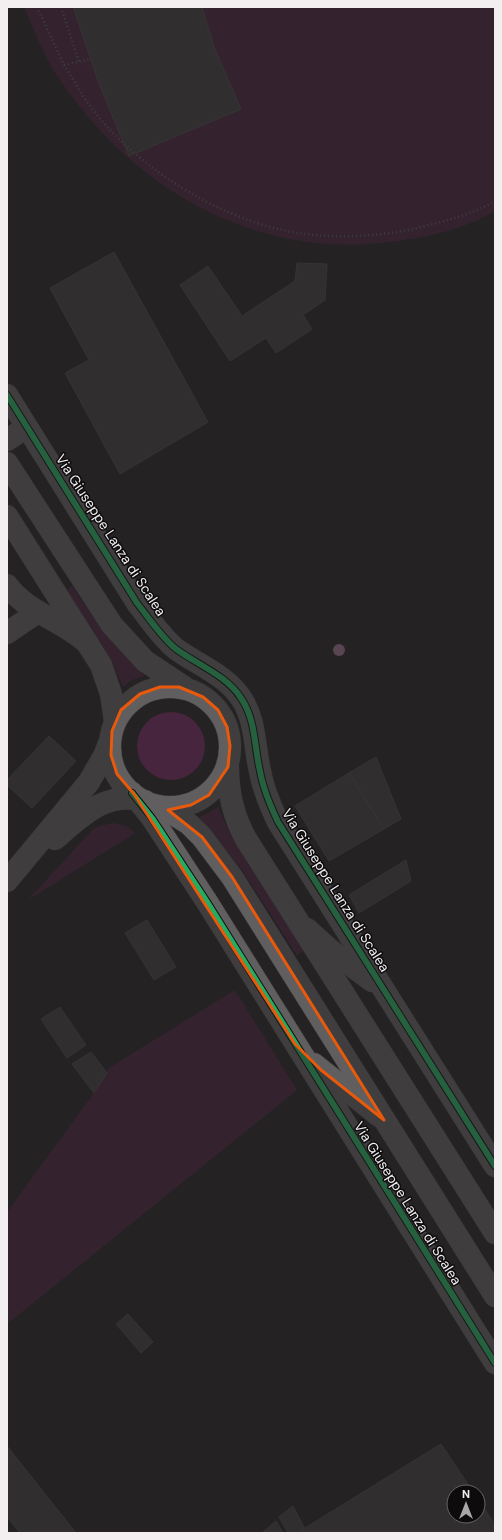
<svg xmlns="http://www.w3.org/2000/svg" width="502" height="1540" font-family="'DM Sans',sans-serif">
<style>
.green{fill:#48253e}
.building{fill:#3e3d3e;stroke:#4a4a4b}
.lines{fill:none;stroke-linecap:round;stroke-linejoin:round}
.minor-casing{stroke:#3f3c3d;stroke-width:23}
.tertiary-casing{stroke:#3f3c3d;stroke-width:23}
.path{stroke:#5f5e5e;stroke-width:2.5;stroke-dasharray:1 3;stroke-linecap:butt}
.minor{stroke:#605e5e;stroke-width:22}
.tertiary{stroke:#605e5e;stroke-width:22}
.cycleway-casing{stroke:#0d0b0c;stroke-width:8}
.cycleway{stroke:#26ab63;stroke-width:6}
.tree{fill:#996f8a}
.marked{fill:none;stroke:#e8590c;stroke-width:3;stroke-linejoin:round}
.labels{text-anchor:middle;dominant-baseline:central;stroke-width:3;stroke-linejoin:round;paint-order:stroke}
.street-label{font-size:14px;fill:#f3eff1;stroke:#0d0b0c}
</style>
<rect width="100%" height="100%" fill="#242223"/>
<path class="green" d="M 24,7 L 495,7 L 495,211 C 463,230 425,238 388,242 C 254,259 134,189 60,80 C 44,58 35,32 24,7 Z
M 72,586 C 93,620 117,648 145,676 L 132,680 L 123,687 L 112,662 L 67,590 Z
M137 746a34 34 0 1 1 68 0a34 34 0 1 1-68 0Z
M 218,807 L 231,836 L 304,951 L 297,955 L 242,870 L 218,841 L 195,820 Z
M 112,823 C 122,824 128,826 135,833 L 28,900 L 94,828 Z
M 235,990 L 297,1090 L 7,1324 L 7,1212 L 94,1093 L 109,1068 Z"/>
<path class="building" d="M 73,7 L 202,7 L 214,47 L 241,109 L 129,156 L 99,83 Z
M 114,252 L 208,422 L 120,474 L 65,373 L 89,360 L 50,288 Z
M 297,263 L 327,264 L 325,300 L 303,315 L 312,329 L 276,353 L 266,338 L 230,361 L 180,285 L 208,266 L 242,316 L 295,281 Z
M 49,736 L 76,761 L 32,808 L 7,785 L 7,780 Z
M 376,757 L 401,819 L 384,829 L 349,773 Z
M 349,773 L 384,829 L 329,861 L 295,806 Z
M 406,860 L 411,881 L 359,913 L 349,895 Z
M 147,920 L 176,967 L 154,980 L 125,933 Z
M 60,1007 L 86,1045 L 67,1058 L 41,1019 Z
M 91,1052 L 107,1073 L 94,1093 L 72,1064 Z
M 128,1314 L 153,1342 L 141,1353 L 116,1324 Z
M 441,1444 L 473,1492 L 454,1492 L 454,1516 L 478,1516 L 478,1499 L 495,1525 L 495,1533 L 297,1533 Z
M 7,1446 L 76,1533 L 20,1533 L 7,1517 Z
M 293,1506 L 305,1529 L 297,1533 L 288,1533 L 279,1517 Z
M 276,1521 L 283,1533 L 262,1533 Z"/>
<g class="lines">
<defs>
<path id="minor" d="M 7,395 L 137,603 C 149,618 161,637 176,649 C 198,665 226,675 241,698 C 256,720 254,746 260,771 C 263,789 270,805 278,822 L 495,1166
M 7,440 L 27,427
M 7,585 C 27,613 63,620 88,644
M 7,633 L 38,612
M 132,793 L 152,818 L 207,902 L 495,1363
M 307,929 L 329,949 L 372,981
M 314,1064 L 379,1116"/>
<path id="tertiary" d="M 7,463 L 112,625 L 145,661 L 184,687
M 7,516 L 101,665 L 111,694 L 115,721
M110 747a60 60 0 1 1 120 0a60 60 0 1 1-120 0Z
M 228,767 C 228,794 233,816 246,839 L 495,1233
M 160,806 L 189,824 L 202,837 L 232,877 L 495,1296
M 55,839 C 82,816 106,790 145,801
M 7,881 L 89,782 L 104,756 L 110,741"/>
</defs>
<use href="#minor" class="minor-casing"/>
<use href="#tertiary" class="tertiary-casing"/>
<path class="path" d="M 37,7 L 64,65 L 91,59
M 61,7 L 79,62
M 64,65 C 73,78 80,93 90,106 C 131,162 207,211 274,228 C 320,240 372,238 418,228 C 445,221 471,215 495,201"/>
<use href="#minor" class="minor"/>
<use href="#tertiary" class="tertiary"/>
<defs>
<path id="cycleway" d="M 7,395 L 137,603 C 149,618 161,637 176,649 C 198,665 226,675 241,698 C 256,720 254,746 260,771 C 263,789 270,805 278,822 L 495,1166
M 132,793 L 152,818 L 207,902 L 495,1363"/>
</defs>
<use href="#cycleway" class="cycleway-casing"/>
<use href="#cycleway" class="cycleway"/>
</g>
<circle class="tree" cx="339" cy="650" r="6"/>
<path d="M0 0H502V1540H0ZM 160,687 L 179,687 L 203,697 L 218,710 L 227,727 L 230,746 L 228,767 L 209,795 L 191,805 L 168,810 L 202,837 L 232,877 L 384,1120 L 321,1070 L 295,1044 L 134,794 L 117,774 L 111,755 L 112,731 L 121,710 L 140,694 Z" fill="#242223" fill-opacity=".55" fill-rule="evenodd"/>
<path class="marked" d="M 160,687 L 179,687 L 203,697 L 218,710 L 227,727 L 230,746 L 228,767 L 209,795 L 191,805 L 168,810 L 202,837 L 232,877 L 384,1120 L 321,1070 L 295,1044 L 134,794 L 117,774 L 111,755 L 112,731 L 121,710 L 140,694 Z"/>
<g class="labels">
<g class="street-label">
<text transform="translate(111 535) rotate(57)">Via Giuseppe Lanza di Scalea</text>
<text transform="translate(336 890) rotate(58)">Via Giuseppe Lanza di Scalea</text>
<text transform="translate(408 1203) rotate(58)">Via Giuseppe Lanza di Scalea</text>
</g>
</g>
<rect width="502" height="1540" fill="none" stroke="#f3eff1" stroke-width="16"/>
<g transform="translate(466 1504)"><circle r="19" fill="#0d0b0c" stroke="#696668"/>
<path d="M0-3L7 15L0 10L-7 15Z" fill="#aba7a9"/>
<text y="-6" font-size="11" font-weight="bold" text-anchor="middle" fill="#f3eff1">N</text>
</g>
</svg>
